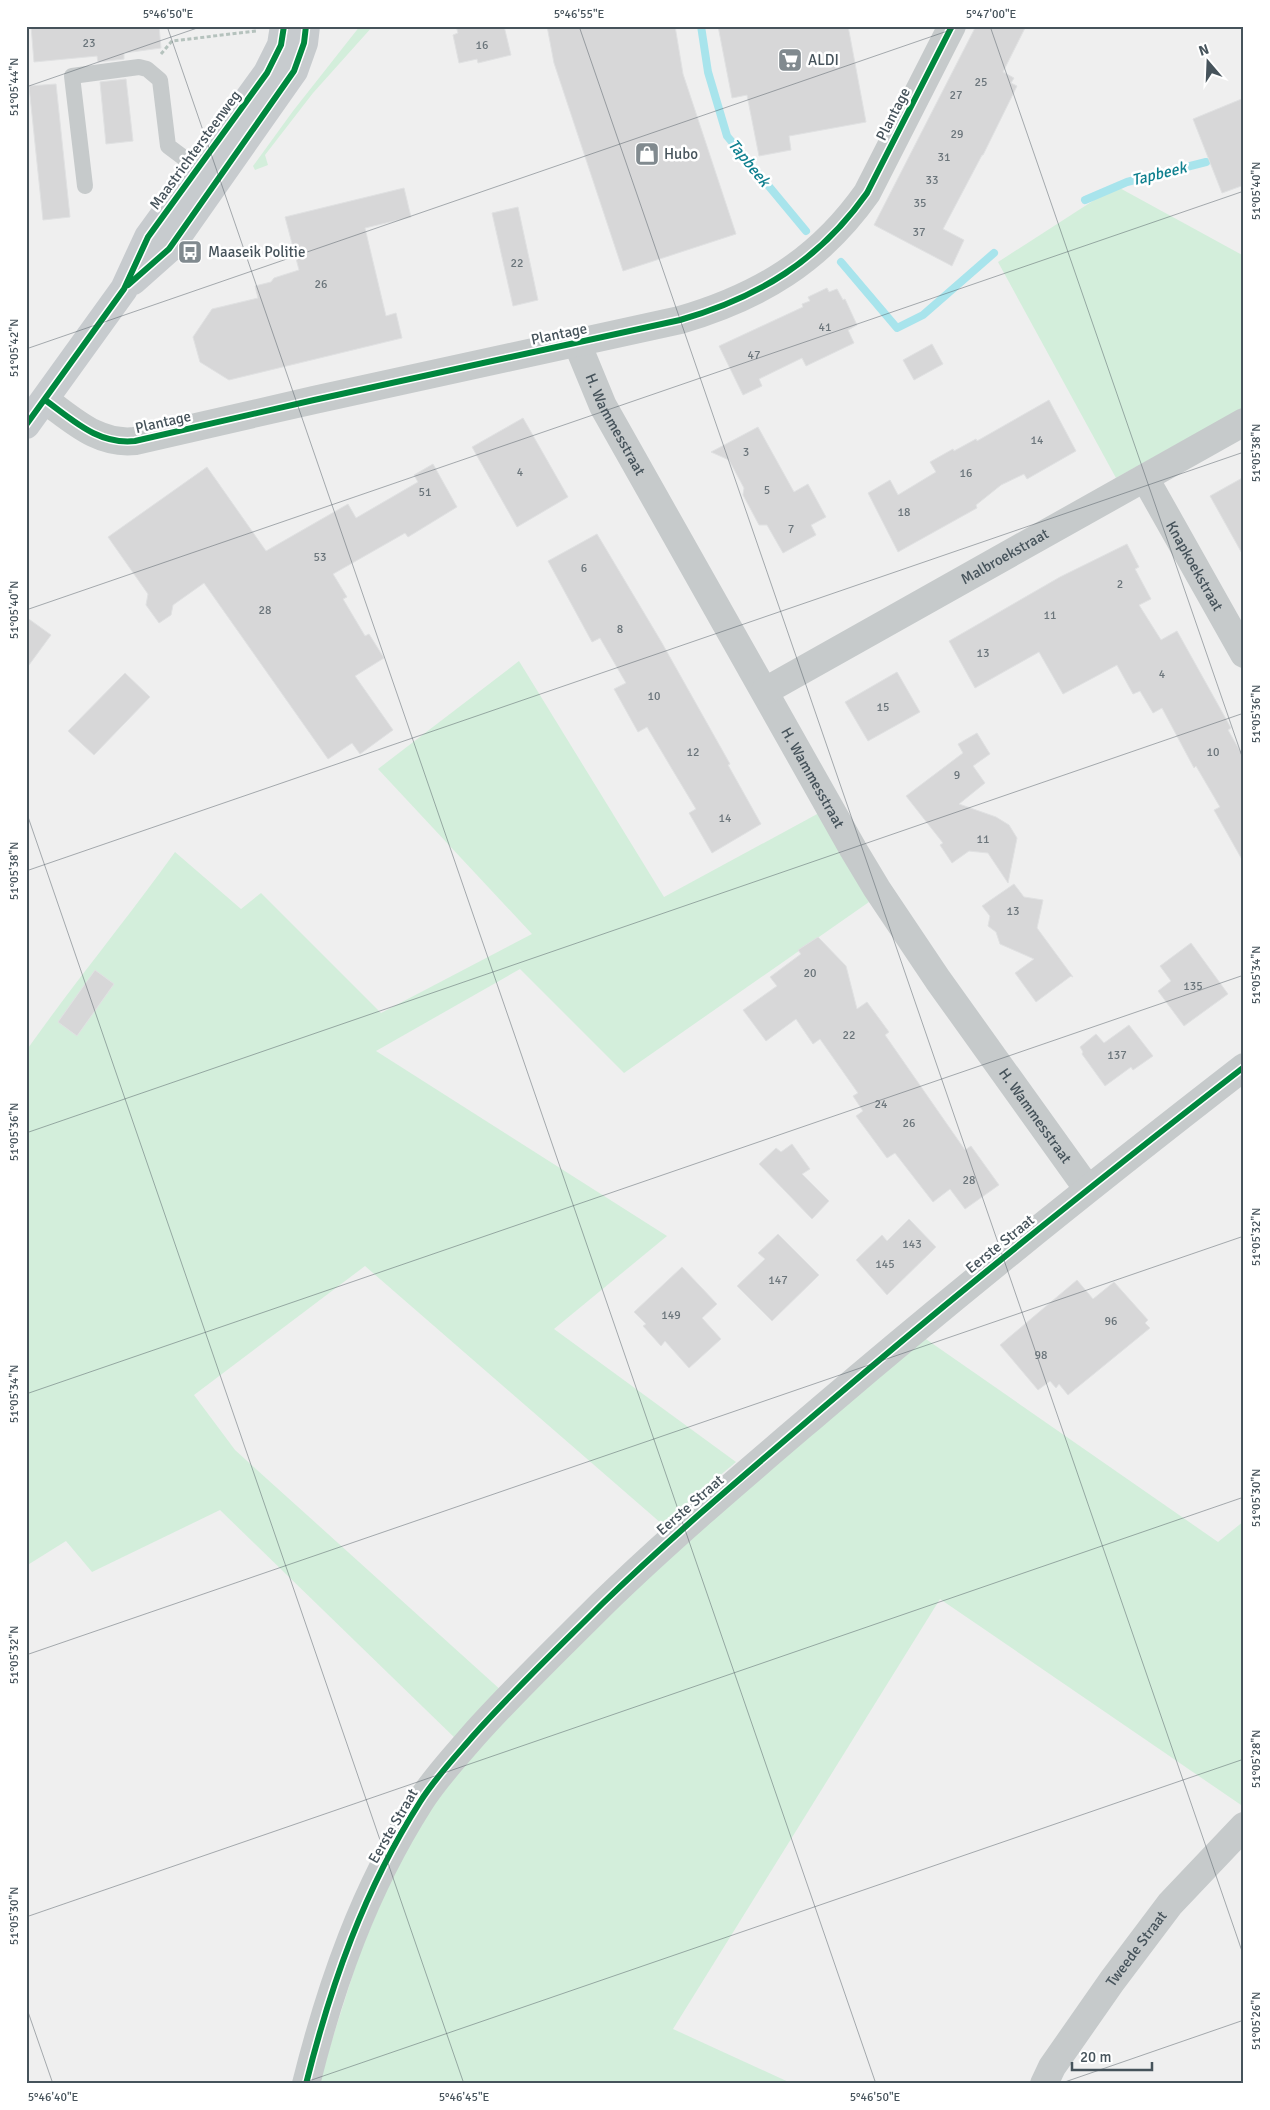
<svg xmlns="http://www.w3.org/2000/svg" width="1270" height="2110" font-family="Signika,sans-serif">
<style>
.green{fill:#d3eedb}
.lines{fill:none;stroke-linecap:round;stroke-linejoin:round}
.stream{stroke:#a8e4ec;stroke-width:8}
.building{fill:#d7d7d8;stroke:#e0e1e2}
.path{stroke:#b5c2bd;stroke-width:3;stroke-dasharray:4 2.5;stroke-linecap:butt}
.lane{stroke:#c6cacb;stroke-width:16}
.street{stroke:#c6cacb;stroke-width:28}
.secondary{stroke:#c7cbce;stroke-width:28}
.cycleway-casing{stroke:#fff;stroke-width:9}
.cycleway{stroke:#00873e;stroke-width:6}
.ticks{fill:none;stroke:#46535b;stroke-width:1;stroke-opacity:0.45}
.labels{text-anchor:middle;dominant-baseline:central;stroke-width:5;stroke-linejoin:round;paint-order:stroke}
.number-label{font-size:12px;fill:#6b757b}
.poi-label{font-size:15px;fill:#46535b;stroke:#fff;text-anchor:start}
.street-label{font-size:15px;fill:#46535b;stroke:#fff}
.water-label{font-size:16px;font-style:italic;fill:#0f808f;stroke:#fff}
.neatline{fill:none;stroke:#46535b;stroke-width:2}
.ticks-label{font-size:12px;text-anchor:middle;fill:#46535b}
</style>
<rect width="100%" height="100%" fill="#efefef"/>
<path class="green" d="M 360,26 L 373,26 L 313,93 L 265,155 L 268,165 L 255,170 L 253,166 L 293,111 Z
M 1116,186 L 1244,256 L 1244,407 L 1116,478 L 998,262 Z
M 519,661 L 664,897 L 819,813 L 869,902 L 624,1073 L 520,969 L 376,1051 L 667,1236 L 554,1329 L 736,1462 L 662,1524 L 365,1266 L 194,1395 L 235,1450 L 503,1692 L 458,1741 L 220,1510 L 92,1572 L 66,1541 L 26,1566 L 26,1051 C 74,983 127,919 175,852 L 241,909 L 261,893 L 381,1013 L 532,934 L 378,769 Z
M 923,1337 L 1218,1542 L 1244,1521 L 1244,1807 L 940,1599 L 673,2029 L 793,2084 L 318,2084 L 359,1955 L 412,1828 L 435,1791 L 672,1546 Z"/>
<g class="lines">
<path class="stream" d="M 701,26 L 708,72 L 727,136 L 806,231
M 1085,200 L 1127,182 L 1206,162
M 841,262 L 897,328 L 923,315 L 994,253"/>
</g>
<path class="building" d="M 31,26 L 159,26 L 161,48 L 124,53 L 124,59 L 98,62 L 97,56 L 34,62 Z
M 456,26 L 504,26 L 511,55 L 478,63 L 477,59 L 459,63 L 453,35 L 458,33 Z
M 547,26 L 675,26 L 683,74 L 736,234 L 623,271 L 554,63 Z
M 718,26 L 848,26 L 866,122 L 789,136 L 791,150 L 759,156 L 747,95 L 732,98 Z
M 976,26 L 1026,26 L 1003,72 L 1014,78 L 1011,83 L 1017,86 L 983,155 L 982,155 L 943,229 L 964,240 L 952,266 L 874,225 Z
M 126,79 L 133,141 L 106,144 L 100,82 Z
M 56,84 L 70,217 L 43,220 L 29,86 Z
M 1244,98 L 1244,185 L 1222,193 L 1193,119 Z
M 404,188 L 411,217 L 365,228 L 386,316 L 396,313 L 402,338 L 229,380 L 200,362 L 193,337 L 212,309 L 258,298 L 255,286 L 271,282 L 274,278 L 299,270 L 285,217 Z
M 518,207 L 538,300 L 513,306 L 492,213 Z
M 827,288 L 829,292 L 837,289 L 843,300 L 845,299 L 857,325 L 848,330 L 854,343 L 806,366 L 802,358 L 759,379 L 762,386 L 743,395 L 719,346 L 803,307 L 802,304 L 810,301 L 808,297 Z
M 932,344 L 943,364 L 914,380 L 903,360 Z
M 1049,400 L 1076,451 L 1027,479 L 1024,474 L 1001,485 L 976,505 L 977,508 L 898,552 L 868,493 L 890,480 L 898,495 L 936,472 L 930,462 L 953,449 L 954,451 L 976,439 L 977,441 Z
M 523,418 L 568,497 L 517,527 L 472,447 Z
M 758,427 L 794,492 L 808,484 L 826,517 L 811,525 L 816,535 L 783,553 L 767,525 L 759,525 L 743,495 L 744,488 L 729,460 L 711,452 Z
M 433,464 L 457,507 L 408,537 L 405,533 L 333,574 L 347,597 L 343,599 L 365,636 L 369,634 L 384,658 L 355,676 L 393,730 L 360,754 L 352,743 L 328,759 L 204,583 L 173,605 L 171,615 L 159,623 L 146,605 L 148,594 L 108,537 L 207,467 L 266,551 L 348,504 L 356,518 L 418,482 L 414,475 Z
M 1244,477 L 1244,557 L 1210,496 Z
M 597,534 L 662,643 L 730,764 L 728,765 L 761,824 L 712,853 L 689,813 L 696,809 L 669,764 L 647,727 L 638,732 L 614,689 L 626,683 L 600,638 L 592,642 L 548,561 Z
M 1127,544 L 1139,567 L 1135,569 L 1151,599 L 1139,605 L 1161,640 L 1177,631 L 1231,728 L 1228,730 L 1244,758 L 1244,863 L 1214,810 L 1220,807 L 1196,766 L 1194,768 L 1162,708 L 1153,713 L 1140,691 L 1133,694 L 1117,665 L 1063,694 L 1039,652 L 975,688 L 949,641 L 1060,577 Z
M 26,617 L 51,635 L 26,669 Z
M 897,672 L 920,712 L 868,741 L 845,702 Z
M 125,673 L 150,697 L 94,755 L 68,731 Z
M 977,733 L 990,754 L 973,766 L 985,783 L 959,804 L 996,817 L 1009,825 L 1017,838 L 1008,883 L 988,853 L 969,851 L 952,863 L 940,845 L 943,843 L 906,796 L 963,753 L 958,744 Z
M 1014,884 L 1024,897 L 1043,900 L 1037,928 L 1073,977 L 1071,976 L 1036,1002 L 1015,973 L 1034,959 L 1000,944 L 996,932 L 988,926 L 990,916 L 982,906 Z
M 818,937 L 846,966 L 857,1009 L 867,1002 L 889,1032 L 885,1035 L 965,1150 L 971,1146 L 999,1185 L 965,1209 L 950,1189 L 933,1202 L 895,1153 L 887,1158 L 856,1116 L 863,1111 L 853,1096 L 858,1093 L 820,1039 L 813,1044 L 796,1019 L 766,1041 L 743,1010 L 777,986 L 770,977 L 801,954 L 798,950 Z
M 1191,943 L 1228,994 L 1184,1026 L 1158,991 L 1171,981 L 1160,966 Z
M 95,970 L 114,984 L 77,1036 L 58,1022 Z
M 1129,1025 L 1153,1056 L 1133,1070 L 1131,1067 L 1105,1086 L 1082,1054 L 1083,1052 L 1080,1047 L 1096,1034 L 1104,1043 Z
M 792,1144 L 810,1169 L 802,1174 L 829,1201 L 812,1219 L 759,1164 L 776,1148 L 781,1152 Z
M 909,1219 L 936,1247 L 887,1295 L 856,1260 L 882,1235 L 887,1241 Z
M 778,1234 L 819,1275 L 772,1321 L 737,1286 L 765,1259 L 758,1253 Z
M 682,1267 L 717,1304 L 702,1318 L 721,1339 L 689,1368 L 665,1341 L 661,1346 L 643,1326 L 646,1324 L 634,1312 Z
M 1077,1280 L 1093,1299 L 1114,1282 L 1148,1320 L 1145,1323 L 1150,1328 L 1068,1395 L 1059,1384 L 1056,1388 L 1050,1381 L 1038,1390 L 1000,1345 Z"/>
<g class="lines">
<path class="path" d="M 161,54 L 172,41 L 256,31"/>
<path class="lane" d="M 85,186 L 72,76 L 139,67 L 147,69 L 160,80 L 168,146 L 204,173"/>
<g class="street">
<path id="s1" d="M 577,343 L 603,406 L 853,849 L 877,889 L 938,980 L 1087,1188"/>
<path d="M 45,400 C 73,420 98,445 135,441 L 314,400 L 680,320 C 759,297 819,261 867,193 L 952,26"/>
<path id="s2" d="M 1145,478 L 1244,654"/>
<path id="s3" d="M 765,691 L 1244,422"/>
<path d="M 306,2084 C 331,1984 364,1890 420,1802 C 435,1778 455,1757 473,1736 C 514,1690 558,1648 602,1604 C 673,1535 749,1471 825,1406 C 962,1289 1102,1177 1244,1067"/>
<path id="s4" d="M 1044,2084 L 1052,2067 L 1112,1981 L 1170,1904 L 1244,1826"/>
</g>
<path class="secondary" d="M 133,281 L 169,249 L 294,71 L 304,43 L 306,26
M 26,425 L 124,289 L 148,237 L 267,73 L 281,45 L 284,26"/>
<defs>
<path id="cycleway" d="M 128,285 L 169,249 L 294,71 L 304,43 L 306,26
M 45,400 C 73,420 98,445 135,441 L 314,400 L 680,320 C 759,297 819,261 867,193 L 952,26
M 26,425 L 124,289 L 148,237 L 267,73 L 281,45 L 284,26
M 306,2084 C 331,1984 364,1890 420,1802 C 435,1778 455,1757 473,1736 C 514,1690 558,1648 602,1604 C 673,1535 749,1471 825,1406 C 962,1289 1102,1177 1244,1067"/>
</defs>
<use href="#cycleway" class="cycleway-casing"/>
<use href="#cycleway" class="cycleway"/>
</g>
<path class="ticks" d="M 167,26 L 876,2084M 579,26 L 1244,1957M 990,26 L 1244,762M 26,87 L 203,26M 26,349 L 962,26M 26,610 L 1244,191M 26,811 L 464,2084M 26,871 L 1244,452M 26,1133 L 1244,713M 26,1394 L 1244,975M 26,1655 L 1244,1236M 26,1917 L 1244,1497M 26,2006 L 53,2084M 300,2084 L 1244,1759M 1059,2084 L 1244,2020"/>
<defs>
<symbol id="supermarket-square" viewBox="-11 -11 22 22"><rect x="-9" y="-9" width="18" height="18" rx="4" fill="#818a8f" stroke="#fff"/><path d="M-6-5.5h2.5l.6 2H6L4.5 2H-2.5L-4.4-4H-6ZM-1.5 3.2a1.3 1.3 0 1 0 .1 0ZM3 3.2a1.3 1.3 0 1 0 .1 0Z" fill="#fff"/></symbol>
<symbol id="shop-square" viewBox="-11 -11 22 22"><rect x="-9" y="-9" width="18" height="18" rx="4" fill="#818a8f" stroke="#fff"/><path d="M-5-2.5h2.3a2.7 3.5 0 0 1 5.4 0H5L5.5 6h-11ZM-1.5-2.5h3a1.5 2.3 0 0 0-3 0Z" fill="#fff"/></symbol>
<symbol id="bus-square" viewBox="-11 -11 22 22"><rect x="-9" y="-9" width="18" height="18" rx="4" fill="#818a8f" stroke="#fff"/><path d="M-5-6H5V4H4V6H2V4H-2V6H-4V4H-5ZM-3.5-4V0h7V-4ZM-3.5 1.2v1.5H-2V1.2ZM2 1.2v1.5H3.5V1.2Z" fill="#fff"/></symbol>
</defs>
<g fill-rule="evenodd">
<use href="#supermarket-square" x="776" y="46" width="28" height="28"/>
<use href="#shop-square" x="633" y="140" width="28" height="28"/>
<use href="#bus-square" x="176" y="238" width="28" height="28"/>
</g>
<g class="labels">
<g class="number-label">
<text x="89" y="43">23</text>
<text x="482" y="45">16</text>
<text x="981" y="82">25</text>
<text x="956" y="95">27</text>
<text x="957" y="134">29</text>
<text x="944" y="157">31</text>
<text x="932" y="180">33</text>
<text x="920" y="203">35</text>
<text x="919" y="232">37</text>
<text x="517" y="263">22</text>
<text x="321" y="284">26</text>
<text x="825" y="327">41</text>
<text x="754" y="355">47</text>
<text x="1037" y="440">14</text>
<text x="746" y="452">3</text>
<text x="520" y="472">4</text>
<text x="966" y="473">16</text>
<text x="767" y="490">5</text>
<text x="425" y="492">51</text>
<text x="904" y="512">18</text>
<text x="791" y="529">7</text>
<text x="320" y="557">53</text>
<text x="584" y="568">6</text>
<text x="1120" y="584">2</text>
<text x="265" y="610">28</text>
<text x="1050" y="615">11</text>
<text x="620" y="629">8</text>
<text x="983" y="653">13</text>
<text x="1162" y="674">4</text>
<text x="654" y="696">10</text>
<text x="883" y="707">15</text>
<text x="693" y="752">12</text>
<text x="1213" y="752">10</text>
<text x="957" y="775">9</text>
<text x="725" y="818">14</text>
<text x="983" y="839">11</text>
<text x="1013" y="911">13</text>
<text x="810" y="973">20</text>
<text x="1193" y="986">135</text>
<text x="849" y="1035">22</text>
<text x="1117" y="1055">137</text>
<text x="881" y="1104">24</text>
<text x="909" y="1123">26</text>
<text x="969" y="1180">28</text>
<text x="912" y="1244">143</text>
<text x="885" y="1264">145</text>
<text x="778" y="1280">147</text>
<text x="671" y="1315">149</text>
<text x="1111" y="1321">96</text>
<text x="1041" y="1355">98</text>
</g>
<g class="poi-label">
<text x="808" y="60">ALDI</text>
<text x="664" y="154">Hubo</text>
<text x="208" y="252">Maaseik Politie</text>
</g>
<g class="street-label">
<text transform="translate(893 114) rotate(-63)">Plantage</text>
<text transform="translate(195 150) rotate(-54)">Maastrichtersteenweg</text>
<text transform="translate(559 334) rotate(-12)">Plantage</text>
<text transform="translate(163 422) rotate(-13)">Plantage</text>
<text stroke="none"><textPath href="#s1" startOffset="90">H. Wammesstraat</textPath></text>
<text stroke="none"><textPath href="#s3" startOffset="275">Malbroekstraat</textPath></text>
<text stroke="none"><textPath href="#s2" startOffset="101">Knapkoekstraat</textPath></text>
<text stroke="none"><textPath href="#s1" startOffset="495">H. Wammesstraat</textPath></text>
<text stroke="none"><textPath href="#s1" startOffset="900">H. Wammesstraat</textPath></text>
<text transform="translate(1000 1244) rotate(-39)">Eerste Straat</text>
<text transform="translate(690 1505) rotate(-41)">Eerste Straat</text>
<text transform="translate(393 1826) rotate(-60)">Eerste Straat</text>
<text stroke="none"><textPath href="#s4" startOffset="164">Tweede Straat</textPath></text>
</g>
<g class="water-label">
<text transform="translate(749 163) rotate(51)">Tapbeek</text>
<text transform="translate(1159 174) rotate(-14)">Tapbeek</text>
</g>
</g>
<rect width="1270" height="2110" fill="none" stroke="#ffffff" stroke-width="55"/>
<g transform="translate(1208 62) rotate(341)" stroke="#ffffff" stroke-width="4" paint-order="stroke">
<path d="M0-4L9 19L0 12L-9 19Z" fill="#46535b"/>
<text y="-8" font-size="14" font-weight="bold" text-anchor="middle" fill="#46535b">N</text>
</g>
<path d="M1072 2062v8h80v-8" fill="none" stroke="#46535b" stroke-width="2.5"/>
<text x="1080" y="2062" font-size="15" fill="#46535b" stroke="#ffffff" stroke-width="4" paint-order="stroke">20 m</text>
<rect x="28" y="28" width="1214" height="2054" class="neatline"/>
<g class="ticks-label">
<text x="168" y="18">5°46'50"E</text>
<text x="579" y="18">5°46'55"E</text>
<text x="991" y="18">5°47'00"E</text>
<text transform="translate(14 87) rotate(-90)" y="4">51°05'44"N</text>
<text transform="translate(1256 191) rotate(-90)" y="4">51°05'40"N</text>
<text transform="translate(14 348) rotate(-90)" y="4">51°05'42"N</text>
<text transform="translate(1256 453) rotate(-90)" y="4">51°05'38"N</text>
<text transform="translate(14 610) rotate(-90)" y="4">51°05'40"N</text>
<text transform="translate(1256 714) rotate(-90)" y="4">51°05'36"N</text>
<text transform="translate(14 871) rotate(-90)" y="4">51°05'38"N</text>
<text transform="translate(1256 975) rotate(-90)" y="4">51°05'34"N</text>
<text transform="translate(14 1132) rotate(-90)" y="4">51°05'36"N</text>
<text transform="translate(1256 1237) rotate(-90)" y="4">51°05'32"N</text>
<text transform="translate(14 1394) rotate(-90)" y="4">51°05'34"N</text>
<text transform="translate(1256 1498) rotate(-90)" y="4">51°05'30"N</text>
<text transform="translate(14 1655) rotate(-90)" y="4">51°05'32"N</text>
<text transform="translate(1256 1759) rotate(-90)" y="4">51°05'28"N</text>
<text transform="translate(14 1916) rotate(-90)" y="4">51°05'30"N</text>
<text transform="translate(1256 2021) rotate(-90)" y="4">51°05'26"N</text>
<text x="53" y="2101">5°46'40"E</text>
<text x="464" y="2101">5°46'45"E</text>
<text x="875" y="2101">5°46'50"E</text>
</g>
</svg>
